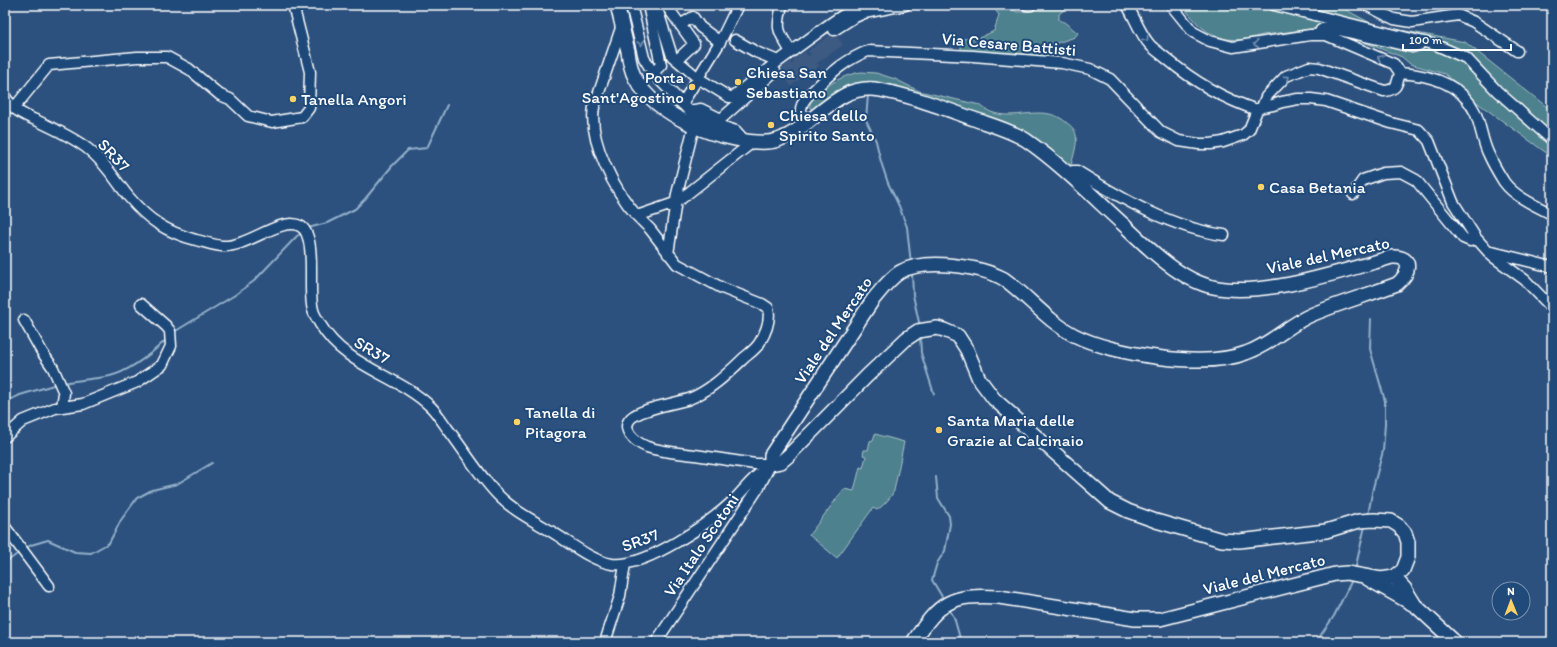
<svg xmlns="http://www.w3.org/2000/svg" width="1557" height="647" font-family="Itim,sans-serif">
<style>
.built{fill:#3e5a82}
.green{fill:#4e818d;stroke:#a6c0c6}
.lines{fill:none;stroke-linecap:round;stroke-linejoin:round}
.stream{stroke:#92b0ca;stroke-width:2}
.minor-casing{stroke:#fff;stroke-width:13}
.major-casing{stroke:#fff;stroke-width:16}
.minor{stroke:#1f4a7a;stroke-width:10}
.major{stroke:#1f4a7a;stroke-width:13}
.oneway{stroke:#7992af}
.poi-dot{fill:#ffd166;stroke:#1f4a7a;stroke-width:1.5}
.labels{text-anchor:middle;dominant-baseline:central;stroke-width:4;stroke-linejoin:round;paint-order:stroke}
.street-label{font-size:17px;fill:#fff;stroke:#1f4a7a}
.poi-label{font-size:17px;fill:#fff;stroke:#1f4a7a;text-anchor:start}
</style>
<rect width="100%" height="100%" fill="#2d517e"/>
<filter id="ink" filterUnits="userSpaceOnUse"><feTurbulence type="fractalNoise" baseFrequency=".025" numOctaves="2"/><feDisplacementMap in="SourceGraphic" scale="8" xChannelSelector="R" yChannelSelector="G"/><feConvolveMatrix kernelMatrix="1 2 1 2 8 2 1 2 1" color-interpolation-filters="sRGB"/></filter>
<g filter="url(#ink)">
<path class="built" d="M 834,32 L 843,45 L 817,63 L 819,66 L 791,86 L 780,70 L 790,62 L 792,64 L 794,62 L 793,60 L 805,52 L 808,56 L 811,54 L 808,51 Z"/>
<path class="green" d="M 993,5 L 1004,5 L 1017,12 L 1033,11 L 1041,5 L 1067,5 L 1064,10 L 1059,14 L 1059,20 L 1064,22 L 1078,33 L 1075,37 L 1051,45 L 1049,56 L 961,50 L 961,39 L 979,38 L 994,31 L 999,15 L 994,8 Z
M 1181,5 L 1337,5 L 1374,25 L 1465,42 L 1552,111 L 1552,157 L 1475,101 L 1445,74 L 1410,64 L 1402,57 L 1335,31 L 1320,28 L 1263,35 L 1242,40 L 1225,39 L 1208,32 L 1199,25 Z
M 861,72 L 876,73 L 895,79 L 919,91 L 980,105 C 1006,129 1041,99 1067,123 C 1071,126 1075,129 1076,135 C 1078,142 1073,158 1071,165 L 1065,168 L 1042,146 L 878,85 L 813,110 L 810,108 C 809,102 813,99 817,95 C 830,83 843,75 861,72 Z
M 875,434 L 904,442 L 894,491 C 890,499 884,505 877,510 L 873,508 L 837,558 L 809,535 L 844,489 L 854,491 L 860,467 L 863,468 L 866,456 L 863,455 L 864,450 L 868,450 L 870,441 L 873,440 Z"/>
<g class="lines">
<path class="stream" d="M 868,95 L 866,120 L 876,141 L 881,162 L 888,183 L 899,206 L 907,227 L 911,264
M 308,228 L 327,223 L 355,209 L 365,199 L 392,166 L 408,150 L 427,148 L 447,105
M 912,272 L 913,295 L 920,327
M 174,332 L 235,295 L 254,281 L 297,236 L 303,232
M 920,335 L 921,353 L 934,394
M 63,383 C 79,380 95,379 110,376 C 131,371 152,353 167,339
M 5,402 L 20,395 L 57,384
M 936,477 L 938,498 L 949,516 L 950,524 L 945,551 L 937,563 L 932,580 L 944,600
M 1368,515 L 1373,488 L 1383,451 L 1385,424 L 1385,401 L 1370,349 L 1371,319
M 25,549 L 31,545 L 48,540 L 75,552 L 91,553 L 109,543 L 121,520 L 137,498 L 152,490 L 177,484 L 212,463
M 5,563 L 20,552
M 1355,570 L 1365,526
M 949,609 L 954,617 L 961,642
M 1316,642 L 1334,616 L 1353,578"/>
<defs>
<path id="minor" d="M 631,5 L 644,58 L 653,73 L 661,65 L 648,5
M 656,5 L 672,56 L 698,78 L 729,97 L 733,97 C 757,76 783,58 809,39 C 827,26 844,12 865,5
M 666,5 L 694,44 L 677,60
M 782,5 C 776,31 778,30 791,52
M 1027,5 L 1031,5
M 1127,5 C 1135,18 1140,34 1150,45 C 1155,50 1161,54 1167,59 C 1193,81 1224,99 1257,110
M 1274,5 L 1436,45 L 1466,58 L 1497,91 L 1552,140
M 1366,5 L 1394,19 L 1412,22 L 1458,15 L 1474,22 L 1517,51
M 622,25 L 594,107 C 588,141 615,191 637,216
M 680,25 L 693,17 L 700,27 L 720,42
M 834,30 L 853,18 L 864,13 L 905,5
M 1318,35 L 1321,30 L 1326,27 L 1412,47 L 1419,45 L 1420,41
M 735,40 L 756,52 L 778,61
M 653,73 L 696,118 L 736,131 L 744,140
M 1400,73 C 1430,75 1461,83 1475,112 C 1481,125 1482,142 1489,155 C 1493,164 1499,174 1504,182 C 1515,197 1536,206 1552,214
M 5,97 C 8,101 11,105 15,109 C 22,114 30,118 38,121 C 54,129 73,137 88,149 C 105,162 115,180 128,196 C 148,220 166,232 196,240 C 205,242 213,245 222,246 C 247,248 281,216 300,226 C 318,235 307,291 313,310 C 314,315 318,320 320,324 C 346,368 397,374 431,407 C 437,413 442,421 447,428 C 464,450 478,474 497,494 C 514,512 537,522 557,535 C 574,546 593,561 612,564 C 646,568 711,522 734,500 C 747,486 755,475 771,464
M 682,104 L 720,42 L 738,5
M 1262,107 L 1273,105 L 1282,102 L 1298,99 L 1311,99 L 1326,101 L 1391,123 L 1419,130 L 1429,141 L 1453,202 L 1476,238 L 1492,256 L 1525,280 L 1552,308
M 14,108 L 49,65 L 137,57 L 167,57 L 189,69 L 220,95 L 230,99 L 248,116 L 272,122 L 302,117 L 309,108 L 310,72 L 293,5
M 689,111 L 701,109 L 721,119 L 775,71
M 805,126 C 803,119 799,112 802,105 C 804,98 811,93 816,88 C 832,72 847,59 868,51 L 973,56 L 1062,63 L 1090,69 L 1110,79 L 1161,132 L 1179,141 L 1199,144 L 1211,144 L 1223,142 L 1243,135 L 1249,130 L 1257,110 L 1262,107 L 1266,97 L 1286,76 L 1309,67 L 1319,68 L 1384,91 C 1397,90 1397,84 1400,73 L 1394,64 L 1326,35 L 1310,35 L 1233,47 L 1210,41 L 1193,32 L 1171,5
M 754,141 L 682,198 L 672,204 L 637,216 L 650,229 L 677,264 L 722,288 L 762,304 L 768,308 C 771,320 766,332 760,342 C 757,348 750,353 745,357 C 728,373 710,391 689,399 C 674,404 642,408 631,418 C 619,430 637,443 647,447 C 662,452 680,453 695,455 C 715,458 735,461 755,464 L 771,464
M 1069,175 L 1073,171 L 1077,171 C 1122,199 1171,228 1224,235
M 1353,194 L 1363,180 L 1383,173 L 1401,172 L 1416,180 L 1463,238 L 1470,241 L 1476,238
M 1492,252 L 1552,267
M 668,254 L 677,194 L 694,126
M 24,320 L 42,352 L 53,368 L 64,393 L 62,407
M 5,437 L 23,421 L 55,408 L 83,404 L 137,382 L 162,365 L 171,346 L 170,331 L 166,326 L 141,304
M 5,527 L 49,586
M 605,642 L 620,596 L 625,564
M 656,642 L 759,487 L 770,465"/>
<path id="major" d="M 617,5 C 621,20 624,35 628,51 C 629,60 631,70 635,78 C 646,99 671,115 692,125 C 711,135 758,147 778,140 C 815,127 837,81 880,90 C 912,96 943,108 974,119 C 991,125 1010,130 1026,140 C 1062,165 1093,197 1125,226 C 1148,248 1180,280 1213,287 C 1263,298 1342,271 1392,257 C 1415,256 1409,274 1397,284 C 1368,295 1339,303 1311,315 C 1288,325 1270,345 1246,353 C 1205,369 1113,355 1074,335 C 1047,321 1028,296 1004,279 C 981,266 924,258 900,272 C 889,279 881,290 872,301 L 771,455 L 771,464 L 781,462 L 788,456 L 867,376 L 906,339 L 918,331 L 937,328 L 944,330 L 958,336 L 967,350 L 979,379 L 994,399 L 1110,502 L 1128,511 L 1156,521 L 1222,540 L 1239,541 L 1326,531 L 1359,521 L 1374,520 L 1391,521 L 1399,526 L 1405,533 L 1408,542 L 1408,557 L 1403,570 L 1394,577 L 1381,579 L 1347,573 L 1335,574 L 1160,619 L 1135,619 L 999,597 C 950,594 940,602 913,642
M 1394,577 L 1405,589 L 1415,605
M 1368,579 L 1416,606 L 1455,642"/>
</defs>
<use href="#minor" class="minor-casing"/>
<use href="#major" class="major-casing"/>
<use href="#minor" class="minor"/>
<use href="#major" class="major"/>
</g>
<defs><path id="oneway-chevron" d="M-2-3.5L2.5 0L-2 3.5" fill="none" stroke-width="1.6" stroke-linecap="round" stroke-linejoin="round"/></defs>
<g class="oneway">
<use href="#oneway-chevron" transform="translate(1146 39) rotate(55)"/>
<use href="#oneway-chevron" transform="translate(641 43) rotate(76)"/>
<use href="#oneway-chevron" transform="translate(1256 44) rotate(173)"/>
<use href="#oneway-chevron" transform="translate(1380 58) rotate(-155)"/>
<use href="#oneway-chevron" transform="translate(1287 78) rotate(-36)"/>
</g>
</g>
<g class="poi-dot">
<circle cx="738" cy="82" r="4"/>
<circle cx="692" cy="87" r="4"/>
<circle cx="293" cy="99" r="4"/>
<circle cx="771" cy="125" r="4"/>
<circle cx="1261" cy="187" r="4"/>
<circle cx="517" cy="422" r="4"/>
<circle cx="939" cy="430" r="4"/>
</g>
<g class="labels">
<g class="street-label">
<text transform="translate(1009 44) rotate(5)">Via Cesare Battisti</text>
<text transform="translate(114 155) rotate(47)">SR37</text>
<text transform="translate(1328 255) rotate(-12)">Viale del Mercato</text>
<text transform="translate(833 330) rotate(-56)">Viale del Mercato</text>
<text transform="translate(372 350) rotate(31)">SR37</text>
<text transform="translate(640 540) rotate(-20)">SR37</text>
<text transform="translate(701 545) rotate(-56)">Via Italo Scotoni</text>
<text transform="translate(1264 574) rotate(-14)">Viale del Mercato</text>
</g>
<g class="poi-label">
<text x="746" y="72">Chiesa San<tspan x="746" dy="20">Sebastiano</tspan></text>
<text x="684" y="77" text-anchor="end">Porta<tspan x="684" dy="20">Sant'Agostino</tspan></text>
<text x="301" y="99">Tanella Angori</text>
<text x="779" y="115">Chiesa dello<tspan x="779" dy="20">Spirito Santo</tspan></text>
<text x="1269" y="187">Casa Betania</text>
<text x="525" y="412">Tanella di<tspan x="525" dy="20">Pitagora</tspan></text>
<text x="947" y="420">Santa Maria delle<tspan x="947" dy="20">Grazie al Calcinaio</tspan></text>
</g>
</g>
<rect width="1557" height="647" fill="none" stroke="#1f4a7a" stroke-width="20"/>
<rect x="10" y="10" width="1537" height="627" fill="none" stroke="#fff" stroke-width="1.5" filter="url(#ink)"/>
<g transform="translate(1511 601) rotate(359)"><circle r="19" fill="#1f4a7a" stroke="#7992af"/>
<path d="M0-3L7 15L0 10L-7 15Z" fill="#ffd166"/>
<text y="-6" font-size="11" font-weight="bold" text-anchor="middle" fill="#ffffff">N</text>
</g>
<path d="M1403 44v6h108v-6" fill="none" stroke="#ffffff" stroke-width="2"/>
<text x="1409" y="44" font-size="12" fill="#ffffff" stroke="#1f4a7a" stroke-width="3" paint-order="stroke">100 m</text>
</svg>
